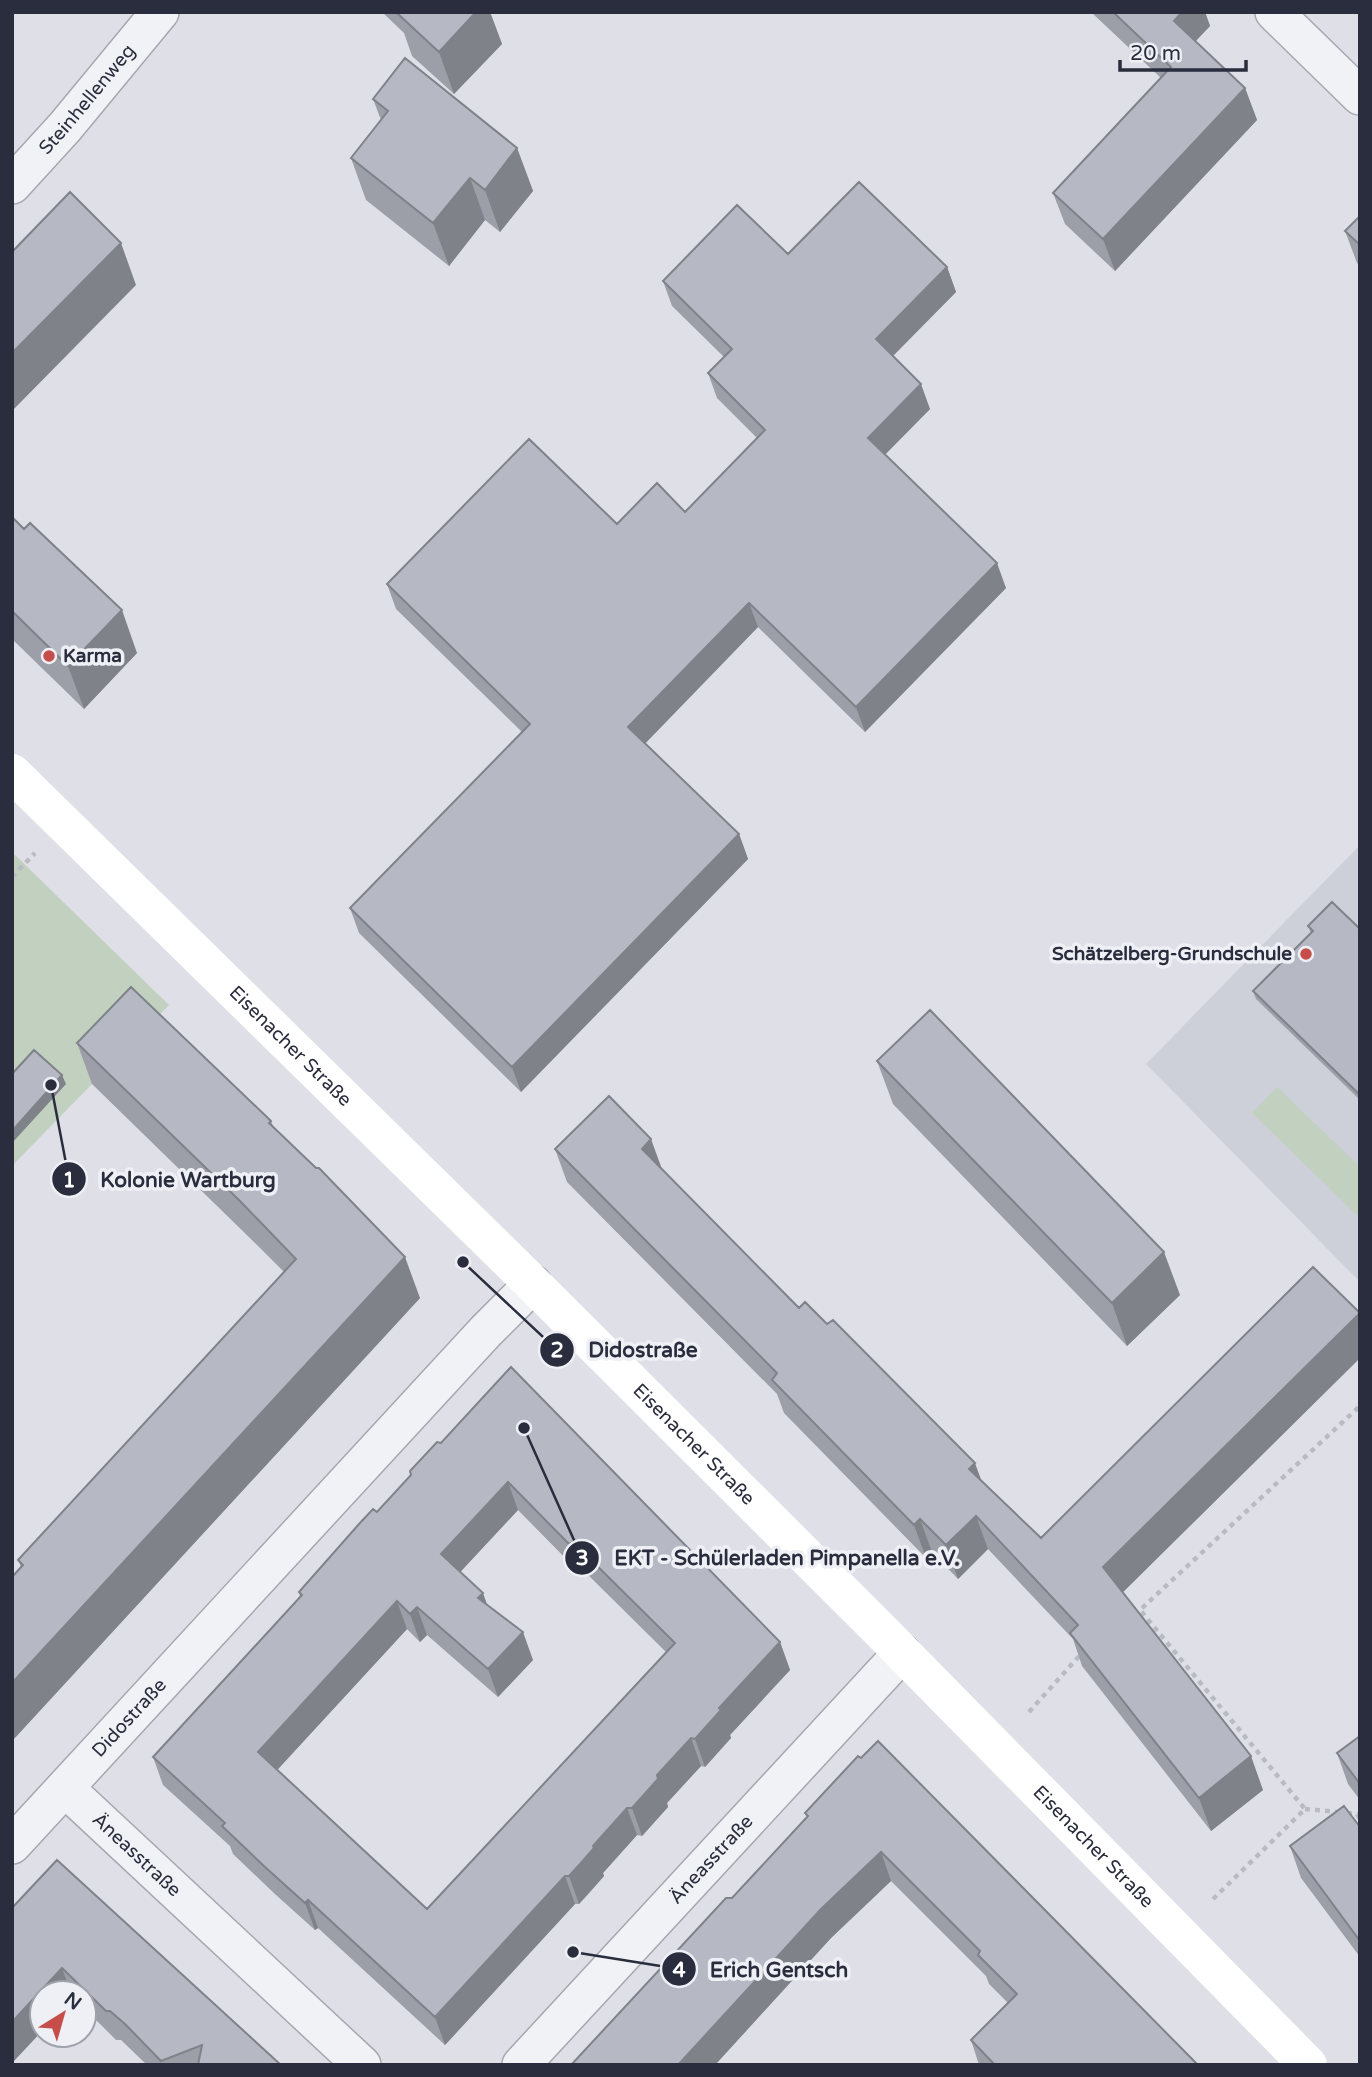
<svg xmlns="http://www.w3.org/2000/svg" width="1372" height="2077" font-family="'Varela Round',sans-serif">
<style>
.built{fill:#cdcfd9}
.green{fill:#c2d0c0}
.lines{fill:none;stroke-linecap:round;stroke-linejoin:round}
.street-casing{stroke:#a5a7b1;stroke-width:40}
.path{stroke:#b9bbc2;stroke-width:4.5;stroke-dasharray:5 5;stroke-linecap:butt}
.street{stroke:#f1f2f6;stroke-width:37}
.secondary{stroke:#fff;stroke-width:38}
.wall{fill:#9d9fa8;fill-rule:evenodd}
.shaded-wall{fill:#7f8288}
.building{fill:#b6b9c3;stroke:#7f8288;stroke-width:2;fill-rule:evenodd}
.poi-dot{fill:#c54d4a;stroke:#eef0f5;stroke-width:2.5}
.labels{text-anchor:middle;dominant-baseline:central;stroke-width:7;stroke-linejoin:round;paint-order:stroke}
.street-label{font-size:19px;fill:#292d3d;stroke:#eef0f5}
.poi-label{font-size:19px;font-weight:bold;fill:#292d3d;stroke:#eef0f5;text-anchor:start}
.leader{fill:none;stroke:#292d3d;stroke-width:2.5}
.callout-dot{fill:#292d3d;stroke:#eef0f5;stroke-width:2.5}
.mark-label{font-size:21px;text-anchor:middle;font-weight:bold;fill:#fff}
.callout-label{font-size:21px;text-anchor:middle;font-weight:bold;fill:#292d3d;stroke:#eef0f5;stroke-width:7;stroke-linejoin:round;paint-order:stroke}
</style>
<rect width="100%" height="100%" fill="#dfe0e7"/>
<path class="built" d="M 1360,845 L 1360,1282 L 1146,1064 Z"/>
<path class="green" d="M 12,852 L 169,1005 L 12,1166 Z
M 1277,1087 L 1360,1167 L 1360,1218 L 1252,1113 Z"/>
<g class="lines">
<defs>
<g id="street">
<path d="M 1274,12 L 1360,96"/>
<path id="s1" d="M 12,185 L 65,127 L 160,12"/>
<path id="s2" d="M 65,1788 L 362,2065"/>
<path id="s3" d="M 12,1845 L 486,1331 L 533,1284"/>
<path id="s4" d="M 521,2065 L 902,1653"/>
</g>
</defs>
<use href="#street" class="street-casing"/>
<path class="path" d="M 12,877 L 35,853
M 1029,1712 L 1081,1654
M 1305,1809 L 1339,1812
M 1347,1813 L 1357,1814 L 1360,1819
M 1213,1899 L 1305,1809 L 1140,1610 L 1360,1406"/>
<use href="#street" class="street"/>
<path class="secondary" id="s5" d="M 12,773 L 533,1284 L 880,1630 L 1308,2065"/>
</g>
<path class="wall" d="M 382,12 L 490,12 L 502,44 L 454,94 L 412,56 L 404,33 Z
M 1091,12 L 1205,12 L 1210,26 L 1196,41 L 1245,88 L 1257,120 L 1115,271 L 1065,224 L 1053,193 L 1161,78 Z
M 373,99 L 517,148 L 533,191 L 500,232 L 485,220 L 449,266 L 366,200 L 351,158 L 381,120 Z
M 1360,216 L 1360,266 L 1357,263 L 1345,231 Z
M 788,254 L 947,267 L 956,292 L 893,356 L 930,409 L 885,454 L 1006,588 L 865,732 L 758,627 L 645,743 L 739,834 L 748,859 L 521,1092 L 359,933 L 350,908 L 522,732 L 396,609 L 387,584 L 617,524 L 685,512 L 757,438 L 717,398 L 708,373 L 724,357 L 672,306 L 663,281 Z
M 12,517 L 137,653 L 84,709 L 12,639 Z
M 1308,926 L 1360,929 L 1360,1100 L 1256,999 L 1253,991 L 1311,933 Z
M 77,1043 L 271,1121 L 273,1126 L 420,1298 L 12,1741 L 12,1577 L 21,1567 L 18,1560 L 284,1272 L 255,1243 L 92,1084 Z
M 877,1061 L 1180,1295 L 1127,1346 L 893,1104 Z
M 555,1149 L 662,1169 L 799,1308 L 1041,1538 L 1360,1358 L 1123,1592 L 1263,1790 L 1211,1831 L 1082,1666 L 1073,1639 L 988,1549 L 958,1579 L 932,1552 L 926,1558 L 784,1413 L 777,1394 L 567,1182 Z
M 441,1443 L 780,1642 L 790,1670 L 730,1735 L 731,1738 L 705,1767 L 701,1766 L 667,1803 L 668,1807 L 642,1836 L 637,1835 L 603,1873 L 604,1876 L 591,1891 L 579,1904 L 575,1904 L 445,2045 L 318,1928 L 315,1930 L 276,1895 L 233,1854 L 230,1846 L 163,1785 L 153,1757 L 300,1597 L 299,1592 L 377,1512 ZM 518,1510 L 579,1572 L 583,1570 L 666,1652 L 427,1909 L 277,1770 L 407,1629 L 420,1642 L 427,1635 L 498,1697 L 533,1660 L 460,1572 Z
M 1360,1736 L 1360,1800 L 1348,1784 L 1337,1753 Z
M 858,1756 L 1198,2065 L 979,2065 L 971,2040 L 1008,2003 L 989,1984 L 986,1976 L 891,1881 L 831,1938 L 715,2065 L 571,2065 L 732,1898 L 807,1817 L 805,1813 Z
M 1360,1827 L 1360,1957 L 1301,1878 L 1290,1846 Z
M 12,1908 L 281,2065 L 147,2065 L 121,2040 L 116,2040 L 84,2008 L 84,1993 L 42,1993 L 42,2031 L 12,2063 Z"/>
<path class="shaded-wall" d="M 476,12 L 490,12 L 502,44 L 454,94 L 439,52 Z
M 1182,12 L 1205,12 L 1210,26 L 1185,52 L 1174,21 Z
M 1245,88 L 1257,120 L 1115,271 L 1103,239 Z
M 517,148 L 533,191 L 500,232 L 485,190 Z
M 470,178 L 485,220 L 449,266 L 433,223 Z
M 121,243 L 136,285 L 12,411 L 12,353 Z
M 947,267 L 956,292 L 885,364 L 876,339 Z
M 921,384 L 930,409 L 877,463 L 868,438 Z
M 997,563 L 1006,588 L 865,732 L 856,707 Z
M 749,603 L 758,627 L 637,752 L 628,727 Z
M 122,610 L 137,653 L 84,709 L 68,666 Z
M 739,834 L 748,859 L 521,1092 L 512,1067 Z
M 62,1075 L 66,1084 L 12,1143 L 12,1131 Z
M 651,1139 L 663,1172 L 642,1149 Z
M 1164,1252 L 1180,1295 L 1127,1346 L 1112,1303 Z
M 405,1257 L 420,1298 L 12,1741 L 12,1683 Z
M 1360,1313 L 1360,1358 L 1115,1600 L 1103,1567 Z
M 975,1463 L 987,1496 L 969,1469 Z
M 508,1482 L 518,1510 L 451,1582 L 441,1554 Z
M 976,1516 L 988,1549 L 958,1579 L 946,1545 Z
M 920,1519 L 932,1552 L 926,1558 L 914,1525 Z
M 483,1593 L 493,1621 L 478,1598 Z
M 397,1601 L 407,1629 L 268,1780 L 258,1752 Z
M 417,1607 L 427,1635 L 420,1642 L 410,1614 Z
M 523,1632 L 533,1660 L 498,1697 L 488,1669 Z
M 780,1642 L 790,1670 L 730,1735 L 731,1738 L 705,1767 L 695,1739 L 719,1708 Z
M 691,1738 L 701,1766 L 667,1803 L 668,1807 L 642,1836 L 632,1808 L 657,1775 Z
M 1251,1756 L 1263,1790 L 1211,1831 L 1199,1798 Z
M 627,1808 L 637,1835 L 603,1873 L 604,1876 L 579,1904 L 569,1876 L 593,1846 Z
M 881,1852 L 891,1881 L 831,1938 L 715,2065 L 678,2065 L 821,1909 Z
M 565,1876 L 575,1904 L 445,2045 L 435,2017 Z
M 308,1900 L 318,1928 L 315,1930 L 305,1903 Z
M 62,1968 L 71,1993 L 42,1993 L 42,2031 L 12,2063 L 12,2022 Z"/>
<path class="building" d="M 397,12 L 476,12 L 439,52 L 397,13 Z
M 1113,12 L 1182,12 L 1174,21 L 1245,88 L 1103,239 L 1053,193 L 1171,67 Z
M 405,58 L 517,148 L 485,190 L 470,178 L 433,223 L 351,158 L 388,111 L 373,99 Z
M 859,182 L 947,267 L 876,339 L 921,384 L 868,438 L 997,563 L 856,707 L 749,603 L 628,727 L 739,834 L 512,1067 L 350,908 L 530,724 L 387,584 L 529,439 L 617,524 L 657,483 L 685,512 L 765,430 L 708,373 L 732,349 L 663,281 L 737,205 L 788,254 Z
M 70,192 L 121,243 L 12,353 L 12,252 Z
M 1360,216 L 1360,245 L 1345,231 Z
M 12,517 L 24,529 L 30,523 L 122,610 L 68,666 L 12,611 Z
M 1332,902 L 1360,929 L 1360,1095 L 1253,991 L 1313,931 L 1308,926 Z
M 131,987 L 271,1121 L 269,1123 L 316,1168 L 319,1168 L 405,1257 L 12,1683 L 12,1577 L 23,1565 L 18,1560 L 296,1259 L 240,1201 L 77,1043 Z
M 930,1010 L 1164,1252 L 1112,1303 L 877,1061 Z
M 34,1050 L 62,1075 L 12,1131 L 12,1074 Z
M 609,1096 L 651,1139 L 642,1149 L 799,1308 L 805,1302 L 827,1324 L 833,1320 L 975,1463 L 969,1469 L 1041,1538 L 1313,1267 L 1360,1313 L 1103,1567 L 1251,1756 L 1199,1798 L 1070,1633 L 1078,1625 L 976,1516 L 946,1545 L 920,1519 L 914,1525 L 772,1380 L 777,1373 L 555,1149 Z
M 511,1367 L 780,1642 L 719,1708 L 721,1710 L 695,1739 L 691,1738 L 657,1775 L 658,1779 L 632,1808 L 627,1808 L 593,1846 L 594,1848 L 581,1863 L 569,1876 L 565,1876 L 435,2017 L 308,1900 L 305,1903 L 265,1867 L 222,1826 L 225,1823 L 153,1757 L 302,1595 L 299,1592 L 359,1524 L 373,1509 L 377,1512 L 411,1475 L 410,1471 L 437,1442 L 441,1443 ZM 508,1482 L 569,1544 L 573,1542 L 675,1643 L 427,1909 L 258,1752 L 397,1601 L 410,1614 L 417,1607 L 488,1669 L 523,1632 L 478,1598 L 483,1593 L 441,1554 Z
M 1360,1736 L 1360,1784 L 1337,1753 Z
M 878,1741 L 1198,2065 L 995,2065 L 971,2040 L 1017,1994 L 978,1955 L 980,1951 L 881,1852 L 821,1909 L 678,2065 L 571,2065 L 726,1898 L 732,1898 L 808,1816 L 805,1813 L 858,1756 L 861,1758 Z
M 1344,1806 L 1360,1827 L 1360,1941 L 1290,1846 Z
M 57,1860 L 281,2065 L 198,2065 L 202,2045 L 161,2061 L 125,2024 L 110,2011 L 106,2011 L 62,1968 L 12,2022 L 12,1908 Z"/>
<g class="poi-dot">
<circle cx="49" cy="656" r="7"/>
<circle cx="1306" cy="954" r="7"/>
</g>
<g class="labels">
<g class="street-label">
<text stroke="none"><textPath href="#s1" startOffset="114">Steinhellenweg</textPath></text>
<text stroke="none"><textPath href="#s5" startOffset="390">Eisenacher Straße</textPath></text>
<text stroke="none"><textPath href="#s5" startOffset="957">Eisenacher Straße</textPath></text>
<text stroke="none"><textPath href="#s3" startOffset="173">Didostraße</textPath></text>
<text stroke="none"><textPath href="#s5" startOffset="1524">Eisenacher Straße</textPath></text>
<text stroke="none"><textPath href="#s2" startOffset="98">Äneasstraße</textPath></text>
<text stroke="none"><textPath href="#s4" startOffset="280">Äneasstraße</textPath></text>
</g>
<g class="poi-label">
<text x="63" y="656">Karma</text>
<text x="1292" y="954" text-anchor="end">Schätzelberg-Grundschule</text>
</g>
</g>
<path class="leader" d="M51 1085L69 1179M463 1262L557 1350M524 1428L582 1558M573 1952L679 1969"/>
<g class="callout-dot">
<circle cx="51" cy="1085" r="7"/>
<circle cx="463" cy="1262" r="7"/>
<circle cx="524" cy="1428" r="7"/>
<circle cx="573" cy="1952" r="7"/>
<circle cx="69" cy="1179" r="18"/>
<circle cx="557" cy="1350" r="18"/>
<circle cx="582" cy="1558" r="18"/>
<circle cx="679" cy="1969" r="18"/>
</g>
<g class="mark-label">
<text x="69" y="1187">1</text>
<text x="557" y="1357">2</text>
<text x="582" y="1565">3</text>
<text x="679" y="1977">4</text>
</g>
<g class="callout-label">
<text x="188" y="1187">Kolonie Wartburg</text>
<text x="643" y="1357">Didostraße</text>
<text x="787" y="1565">EKT - Schülerladen Pimpanella e.V.</text>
<text x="779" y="1977">Erich Gentsch</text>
</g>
<rect width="1372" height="2077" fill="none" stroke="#292d3d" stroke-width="28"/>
<g transform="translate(63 2014) rotate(37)"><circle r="33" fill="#eef0f5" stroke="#9fa2ab" stroke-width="2"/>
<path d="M0-5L12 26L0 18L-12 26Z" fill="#c54d4a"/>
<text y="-10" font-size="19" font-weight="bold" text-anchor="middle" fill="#292d3d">N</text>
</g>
<path d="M1120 60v10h126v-10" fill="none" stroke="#292d3d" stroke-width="3.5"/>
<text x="1130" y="60" font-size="21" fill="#292d3d" stroke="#eef0f5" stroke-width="5" paint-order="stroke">20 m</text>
</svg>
